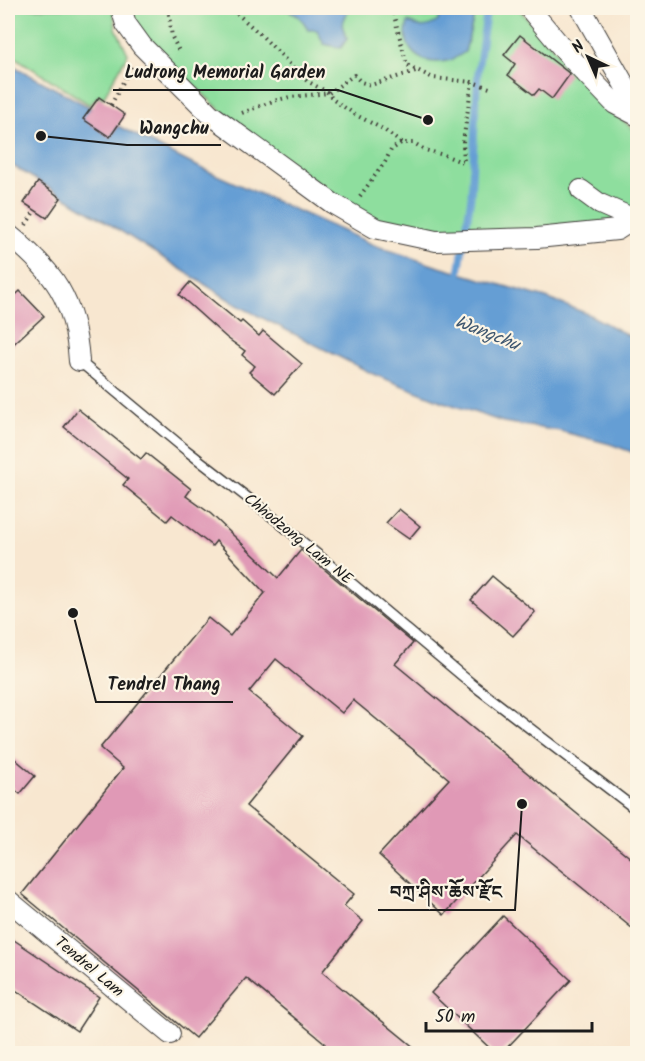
<svg xmlns="http://www.w3.org/2000/svg" width="645" height="1061" font-family="Kalam,'Noto Serif Tibetan',sans-serif">
<style>
.green{fill:#8ede9e;stroke:#557d5d;stroke-width:1.5}
.water{fill:#659ed4;stroke:#405d78;stroke-width:1.5}
.lines{fill:none;stroke-linecap:round;stroke-linejoin:round}
.stream{stroke:#659ed4;stroke-width:7}
.building{fill:#e099b6}
.service-casing{stroke:#3d3a37;stroke-width:12}
.minor-casing{stroke:#3d3a37;stroke-width:22}
.path{stroke:#3d3a37;stroke-width:4;stroke-dasharray:1.5 4.5;stroke-linecap:butt}
.service{stroke:#fff;stroke-width:9}
.minor{stroke:#fff;stroke-width:20}
.labels{text-anchor:middle;dominant-baseline:central;stroke-width:4.5;stroke-linejoin:round;paint-order:stroke}
.street-label{font-size:16px;fill:#1c1c1c;stroke:#fcf5e5}
.water-label{font-size:18px;font-style:italic;fill:#3d566f;stroke:#fcf5e5}
.leader{fill:none;stroke:#1c1c1c;stroke-width:2}
.callout-dot{fill:#1c1c1c;stroke:#fcf5e5;stroke-width:2}
.callout-label{font-size:18px;text-anchor:middle;font-weight:bold;fill:#1c1c1c;stroke:#fcf5e5;stroke-width:4.5;stroke-linejoin:round;paint-order:stroke}
</style>
<rect width="100%" height="100%" fill="#fcf5e5"/>
<filter id="ink" filterUnits="userSpaceOnUse"><feTurbulence type="fractalNoise" baseFrequency=".0167" numOctaves="2"/><feDisplacementMap in="SourceGraphic" scale="12" xChannelSelector="R" yChannelSelector="G"/><feConvolveMatrix kernelMatrix="1 2 1 2 8 2 1 2 1" color-interpolation-filters="sRGB"/></filter>
<filter id="wash" filterUnits="userSpaceOnUse"><feTurbulence type="fractalNoise" baseFrequency=".008" numOctaves="4" result="noise"/><feDisplacementMap in="SourceGraphic" scale="24" xChannelSelector="R" yChannelSelector="G"/><feGaussianBlur stdDeviation="1.35" result="paint"/><feColorMatrix in="noise" values="0 0 0 0 0 0 0 0 0 0 0 0 0 0 0 0 0 1.4 0 .05"/><feComposite in="paint" operator="in"/></filter>
<g filter="url(#wash)">
<rect width="100%" height="100%" fill="#f8e7d0"/>
<path class="green" d="M 8,8 L 113,8 L 116,28 L 128,54 L 103,98 L 99,95 L 90,105 L 8,53 Z
M 128,8 L 518,8 L 605,106 L 637,132 L 637,202 L 633,209 L 616,223 L 577,230 L 436,233 L 377,221 L 337,202 L 219,109 L 151,45 L 138,27 Z"/>
<path class="water" d="M 279,8 L 349,8 L 342,25 L 347,39 L 341,48 L 324,44 L 317,30 L 308,30 C 302,16 293,11 279,8 Z
M 441,8 L 476,8 L 465,52 C 459,56 453,60 447,61 C 420,66 400,50 408,22 C 421,28 426,29 438,21 Z
M 8,63 L 91,108 L 84,119 L 110,137 L 118,126 L 190,163 L 374,245 L 436,266 L 546,298 L 588,314 L 637,340 L 637,454 L 610,444 L 560,431 L 503,422 L 441,401 L 373,374 L 239,306 L 100,218 L 8,163 Z"/>
<g class="lines">
<path class="stream" d="M 459,273 L 471,197 L 478,71 L 487,8"/>
</g>
<g id="blocks">
<path class="building" d="M 520,35 L 570,74 L 552,99 L 539,89 L 534,95 L 508,75 L 515,64 L 504,55 Z
M 99,97 L 125,115 L 110,137 L 83,119 Z
M 38,182 L 61,198 L 47,218 L 24,203 Z
M 190,282 L 240,323 L 242,321 L 259,336 L 263,331 L 302,364 L 275,394 L 249,372 L 255,366 L 242,355 L 245,351 L 227,338 L 179,295 Z
M 20,291 L 44,316 L 8,349 L 8,302 Z
M 78,409 L 141,459 L 146,453 L 191,489 L 186,496 L 211,514 L 278,578 L 301,550 L 413,643 L 395,664 L 638,864 L 638,933 L 517,835 L 444,915 L 379,855 L 449,779 L 353,700 L 342,713 L 276,659 L 249,692 L 303,736 L 246,806 L 354,894 L 344,906 L 363,921 L 322,972 L 421,1053 L 316,1053 L 325,1043 L 246,978 L 195,1038 L 22,894 L 123,768 L 100,748 L 208,618 L 230,636 L 265,593 L 216,541 L 212,546 L 172,515 L 167,521 L 123,485 L 128,479 L 64,427 Z
M 399,509 L 420,526 L 409,539 L 386,523 Z
M 492,576 L 535,612 L 513,636 L 471,600 Z
M 8,753 L 35,776 L 20,794 L 8,784 Z
M 503,916 L 571,980 L 502,1053 L 495,1053 L 431,993 Z
M 8,936 L 99,997 L 77,1031 L 8,985 Z"/>
</g>
</g>
<g filter="url(#ink)">
<use href="#blocks" fill-opacity="0" stroke="#3d3a37" stroke-width="1.5"/>
<g class="lines">
<defs>
<path id="service" d="M 79,361 L 186,450 L 275,519 L 472,684 L 638,811"/>
<path id="minor" d="M 121,8 L 126,24 L 142,46 L 210,114 L 332,203 L 375,228 L 436,241 L 537,238 L 617,230 L 634,219 L 638,214
M 529,8 L 569,56 L 615,104 L 638,116
M 581,8 L 638,109
M 581,190 L 600,204 L 634,219
M 8,234 C 54,271 75,300 79,361
M 8,900 L 170,1034"/>
</defs>
<use href="#service" class="service-casing"/>
<use href="#minor" class="minor-casing"/>
<path class="path" d="M 168,8 L 172,37 L 180,53
M 242,8 L 234,11 L 260,34 L 307,81 L 329,93 L 332,99 L 356,115 L 383,129 L 401,143
M 392,8 L 407,65 L 433,78 L 472,82 L 490,88
M 111,105 L 133,63
M 242,113 L 273,101 L 290,97 L 329,93 L 354,75 L 361,82 L 371,85 L 416,71
M 360,196 L 385,162 L 391,150 L 401,143 L 414,143 L 425,150 L 444,155 L 464,163 L 463,142 L 472,82
M 26,225 L 35,210"/>
<use href="#service" class="service"/>
<use href="#minor" class="minor"/>
</g>
</g>
<g class="labels">
<g class="street-label">
<text transform="translate(298 539) rotate(39)">Chhodzong Lam NE</text>
<text transform="translate(89 967) rotate(40)">Tendrel Lam</text>
</g>
<g class="water-label">
<text transform="translate(487 334) rotate(22)">Wangchu</text>
</g>
</g>
<path class="leader" d="M428 120L338 90H113M41 136L127 145H221M73 613L96 702H233M522 804L515 910H378"/>
<g class="callout-dot">
<circle cx="428" cy="120" r="6"/>
<circle cx="41" cy="136" r="6"/>
<circle cx="73" cy="613" r="6"/>
<circle cx="522" cy="804" r="6"/>
</g>
<g class="callout-label">
<text x="225" y="78">Ludrong Memorial Garden</text>
<text x="174" y="134">Wangchu</text>
<text x="164" y="690">Tendrel Thang</text>
<text x="446" y="898">བཀྲ་ཤིས་ཆོས་རྫོང</text>
</g>
<rect width="645" height="1061" fill="none" stroke="#fcf5e5" stroke-width="30"/>
<g transform="translate(588 57) rotate(316)" stroke="#fcf5e5" stroke-width="4.5" paint-order="stroke">
<path d="M0-4.5L10 22L0 15L-10 22Z" fill="#1c1c1c"/>
<text y="-9" font-size="16" font-weight="bold" text-anchor="middle" fill="#1c1c1c">N</text>
</g>
<path d="M426 1022v9h166v-9" fill="none" stroke="#1c1c1c" stroke-width="3"/>
<text x="435" y="1022" font-size="18" fill="#1c1c1c" stroke="#fcf5e5" stroke-width="4.5" paint-order="stroke">50 m</text>
</svg>
